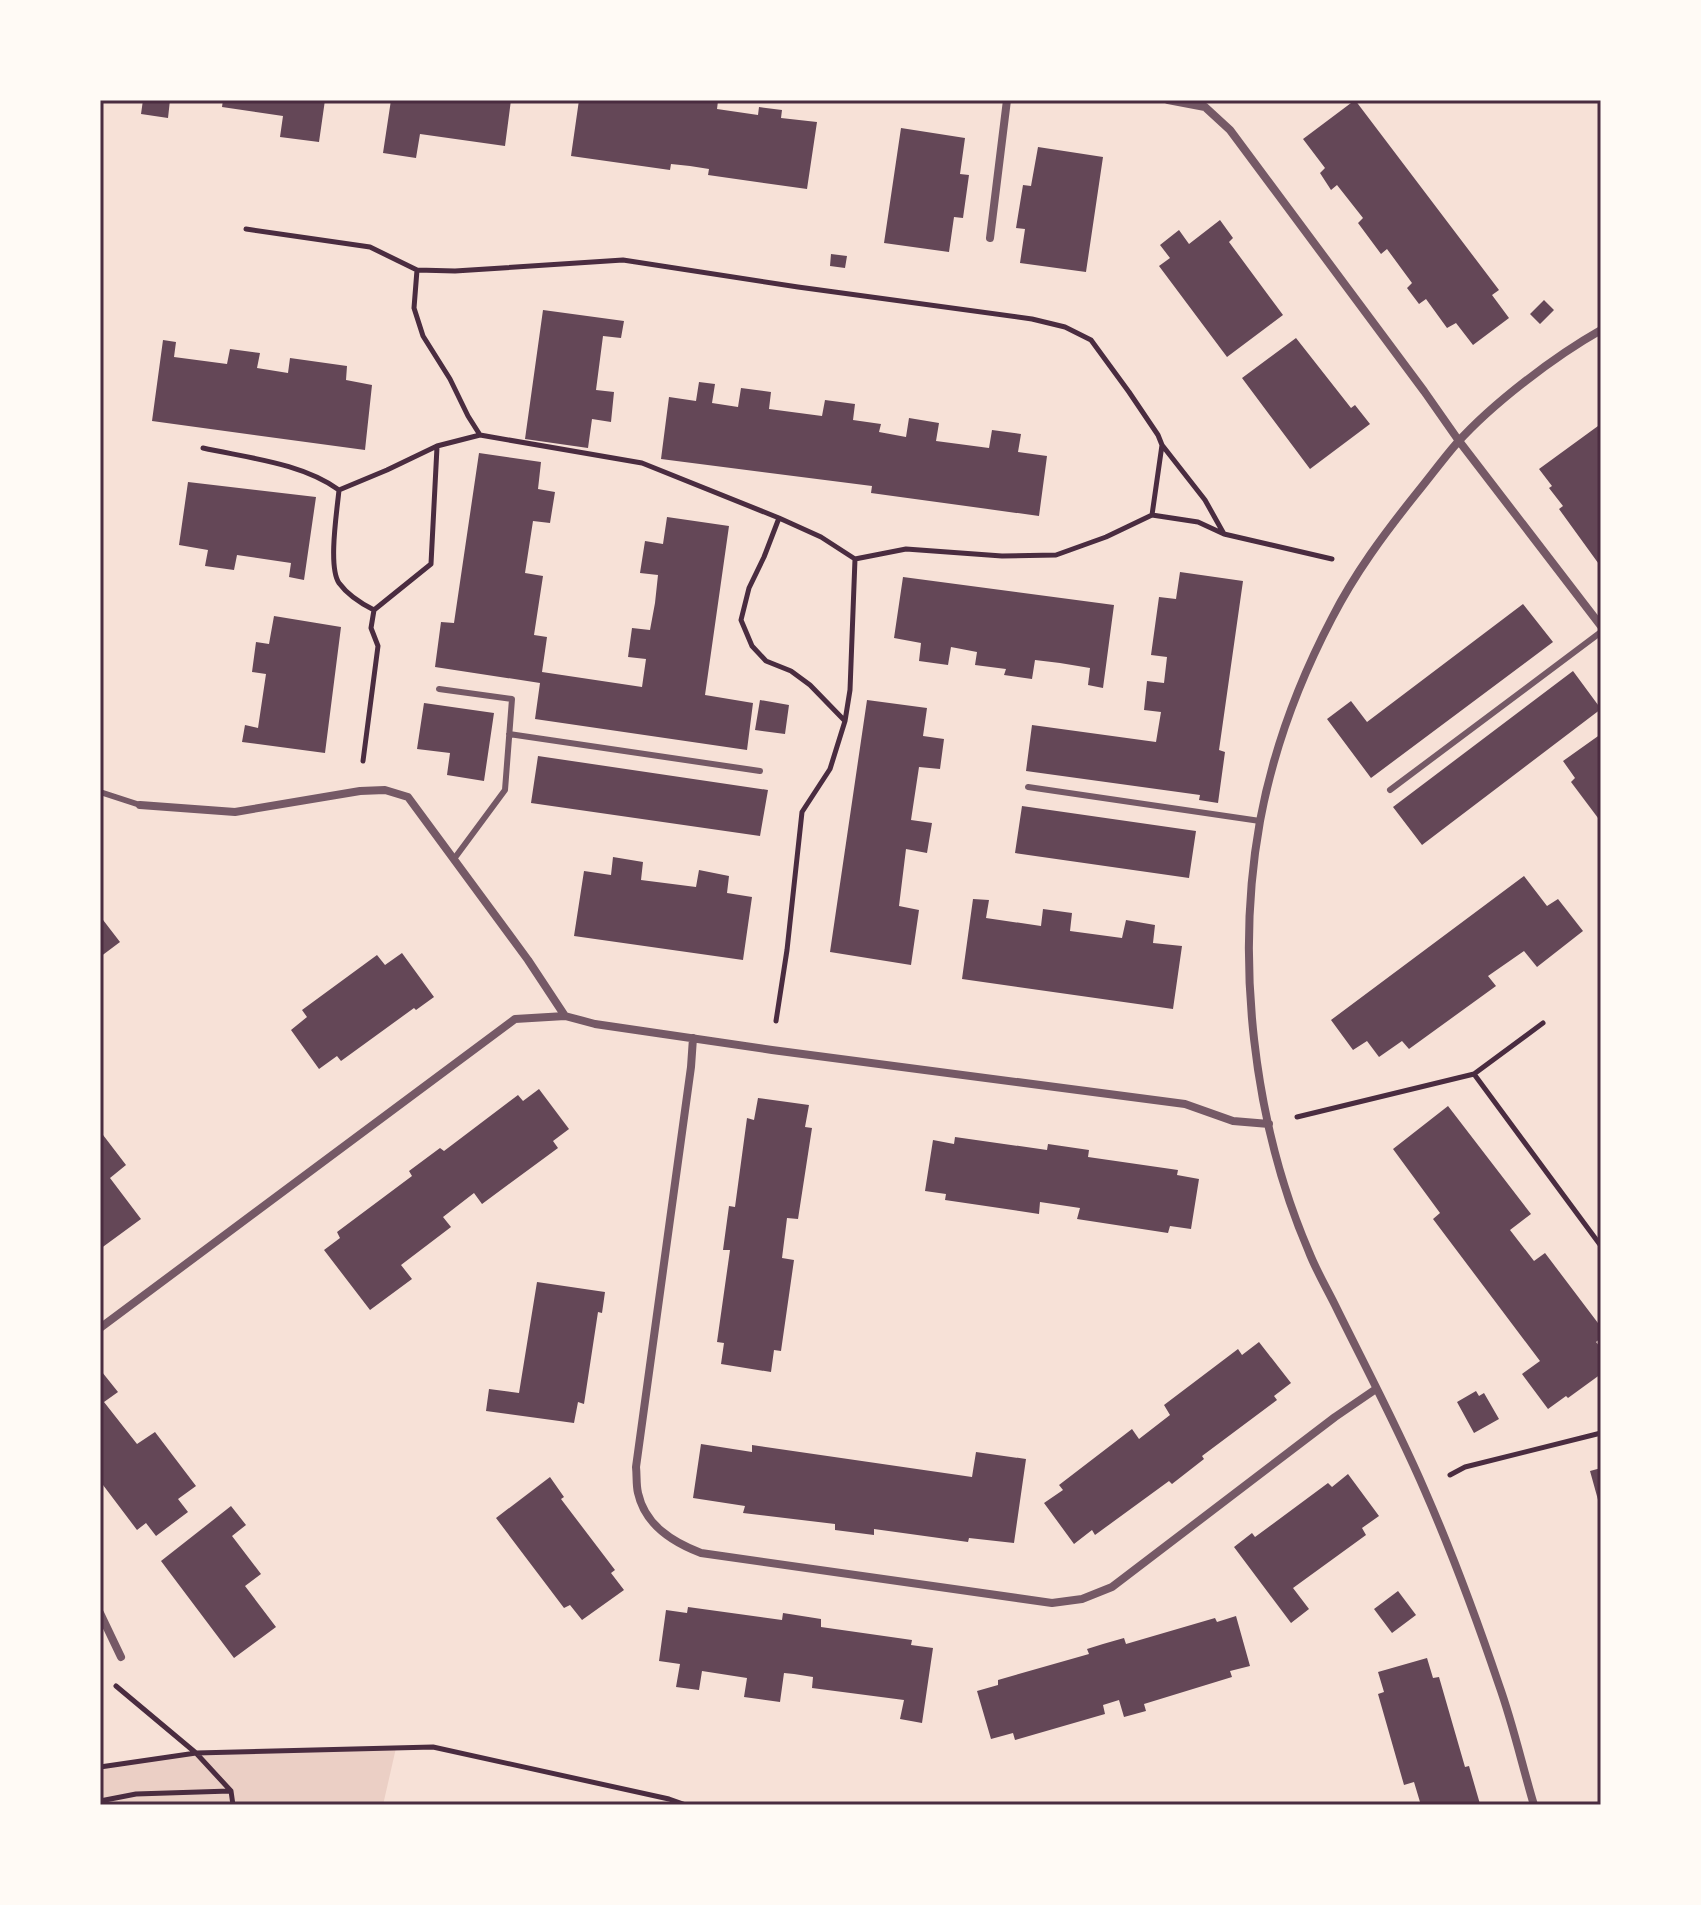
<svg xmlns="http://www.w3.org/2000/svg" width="1701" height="1905" font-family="'DejaVu Sans',sans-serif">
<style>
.green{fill:#ebcfc5}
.building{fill:#644757}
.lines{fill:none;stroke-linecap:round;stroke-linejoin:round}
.path{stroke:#4a2c40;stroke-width:5}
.service{stroke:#755966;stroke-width:6}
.minor{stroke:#755966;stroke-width:8}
.neatline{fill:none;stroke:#4a2c40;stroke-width:3}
</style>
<rect width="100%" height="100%" fill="#f7e1d7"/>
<path class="green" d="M 396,1748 L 383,1805 L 100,1805 L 100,1767 L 196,1753 Z"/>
<path class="building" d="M 143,100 L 170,100 L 168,118 L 141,114 Z
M 223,100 L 325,100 L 319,142 L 280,137 L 283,116 L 222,107 Z
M 391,100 L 511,100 L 505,146 L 420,134 L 416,158 L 383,153 Z
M 579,100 L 657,100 L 681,103 L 681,100 L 709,100 L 718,101 L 717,109 L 758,115 L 759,107 L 782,110 L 781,118 L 817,122 L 807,189 L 708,175 L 709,169 L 690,166 L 671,164 L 670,170 L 571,156 Z
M 1355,100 L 1499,290 L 1492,295 L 1509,318 L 1473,345 L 1456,323 L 1447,328 L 1426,299 L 1419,304 L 1407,288 L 1412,283 L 1387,249 L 1381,254 L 1358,223 L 1363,218 L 1337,185 L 1331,190 L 1320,173 L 1325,168 L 1303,139 Z
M 901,128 L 965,138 L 960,174 L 969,175 L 963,218 L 954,217 L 949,252 L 884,243 Z
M 1038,147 L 1103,157 L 1086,272 L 1020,263 L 1025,229 L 1016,228 L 1023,185 L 1031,186 Z
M 1220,220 L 1233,238 L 1229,242 L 1283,315 L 1227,357 L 1159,266 L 1170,258 L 1160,245 L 1179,230 L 1189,244 Z
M 831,254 L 847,256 L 845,268 L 830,266 Z
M 1544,300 L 1554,310 L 1540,324 L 1530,314 Z
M 543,310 L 624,321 L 621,338 L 603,336 L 596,390 L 614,392 L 611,422 L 592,419 L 588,448 L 525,439 Z
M 1296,338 L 1351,408 L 1355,405 L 1370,424 L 1310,469 L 1242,378 Z
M 163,340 L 176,342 L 174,357 L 227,364 L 230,349 L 260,353 L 257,368 L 288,373 L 290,358 L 347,366 L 346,380 L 372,385 L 365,450 L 152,421 Z
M 699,382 L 715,384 L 712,403 L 738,407 L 741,388 L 771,392 L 769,409 L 822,416 L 825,400 L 855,404 L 853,420 L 881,424 L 879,432 L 906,437 L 909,418 L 939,423 L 936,441 L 989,448 L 992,430 L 1021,434 L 1018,452 L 1047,456 L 1039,516 L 871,493 L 872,486 L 661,459 L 669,397 L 696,401 Z
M 1598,426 L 1601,430 L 1601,567 L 1559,509 L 1563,506 L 1549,488 L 1552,486 L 1539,469 Z
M 479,453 L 541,462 L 538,489 L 555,492 L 550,523 L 533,521 L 525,573 L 543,576 L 534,635 L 547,637 L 542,672 L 642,687 L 646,659 L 628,657 L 632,628 L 650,630 L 655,603 L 658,575 L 640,573 L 645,541 L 663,544 L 667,517 L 729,526 L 705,695 L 753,703 L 747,750 L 535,719 L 540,683 L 435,667 L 441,622 L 454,623 Z
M 188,482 L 316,497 L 304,580 L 289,577 L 291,563 L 237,555 L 234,570 L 205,566 L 208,550 L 179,545 Z
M 1180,572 L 1243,581 L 1219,750 L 1225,752 L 1218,803 L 1199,800 L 1200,795 L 1026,771 L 1032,725 L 1156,742 L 1161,712 L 1144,710 L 1147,681 L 1164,683 L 1167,657 L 1151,655 L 1159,597 L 1176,599 Z
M 903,577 L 1114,605 L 1103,688 L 1088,685 L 1090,668 L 1060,663 L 1035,660 L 1032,679 L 1004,675 L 1006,669 L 975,665 L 977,652 L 951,647 L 948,665 L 919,661 L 921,643 L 894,638 Z
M 1523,604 L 1553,642 L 1371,778 L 1327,719 L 1351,701 L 1367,722 Z
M 274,616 L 341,627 L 325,753 L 242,742 L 245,725 L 258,728 L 266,674 L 252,672 L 256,642 L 269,644 Z
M 1573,671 L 1601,709 L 1422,845 L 1393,807 Z
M 760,700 L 789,705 L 785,734 L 755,730 Z
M 867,700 L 927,708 L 923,736 L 944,739 L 940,769 L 919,767 L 911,820 L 932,823 L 927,853 L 906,849 L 899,906 L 919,910 L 911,965 L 830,952 Z
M 424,703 L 494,713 L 484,781 L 447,775 L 450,753 L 417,749 Z
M 1601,734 L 1601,822 L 1571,782 L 1575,778 L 1563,761 Z
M 538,756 L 768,790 L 760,836 L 531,803 Z
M 1022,806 L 1196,831 L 1189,878 L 1015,853 Z
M 613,857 L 643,862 L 641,880 L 696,887 L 699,870 L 729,876 L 727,893 L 752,897 L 743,960 L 574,936 L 584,871 L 611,875 Z
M 1524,876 L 1547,906 L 1558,899 L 1583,931 L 1537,967 L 1524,951 L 1488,976 L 1496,986 L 1409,1049 L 1402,1041 L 1379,1057 L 1367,1041 L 1353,1050 L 1331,1020 Z
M 973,899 L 989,900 L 986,918 L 1041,926 L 1043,909 L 1072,913 L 1070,931 L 1122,938 L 1126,920 L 1155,925 L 1153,943 L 1182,946 L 1173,1009 L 962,979 Z
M 100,916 L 120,942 L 100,957 Z
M 402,953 L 434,997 L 416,1010 L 414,1008 L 341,1061 L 337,1056 L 319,1069 L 291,1030 L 307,1017 L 302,1010 L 377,955 L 385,965 Z
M 539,1089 L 569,1129 L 553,1141 L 558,1148 L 482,1204 L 474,1193 L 443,1217 L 451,1227 L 401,1265 L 412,1279 L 370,1310 L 324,1250 L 340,1238 L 337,1232 L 412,1176 L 409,1171 L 440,1148 L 444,1151 L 518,1095 L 523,1101 Z
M 758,1098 L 809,1105 L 805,1127 L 812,1128 L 798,1219 L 787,1218 L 782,1258 L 794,1260 L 781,1351 L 774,1350 L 771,1372 L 721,1364 L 724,1343 L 717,1342 L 730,1250 L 723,1250 L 729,1206 L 735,1207 L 747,1118 L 754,1120 Z
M 1448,1106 L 1531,1214 L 1510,1230 L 1534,1261 L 1545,1253 L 1601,1327 L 1601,1338 L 1596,1342 L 1601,1348 L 1601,1374 L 1568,1398 L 1566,1396 L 1548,1409 L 1522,1374 L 1540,1361 L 1433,1219 L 1440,1213 L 1393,1149 Z
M 100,1131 L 126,1165 L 110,1178 L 141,1219 L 100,1249 Z
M 955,1137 L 1047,1150 L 1048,1144 L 1089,1150 L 1088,1157 L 1178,1170 L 1177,1175 L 1199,1179 L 1191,1229 L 1170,1226 L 1168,1233 L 1077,1219 L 1080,1208 L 1040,1202 L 1039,1214 L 945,1200 L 946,1194 L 925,1191 L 933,1140 L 954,1144 Z
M 537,1282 L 605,1292 L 602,1313 L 598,1312 L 584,1404 L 578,1402 L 574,1423 L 486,1411 L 489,1389 L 519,1393 Z
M 1259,1342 L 1291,1383 L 1274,1396 L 1277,1400 L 1202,1456 L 1204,1459 L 1172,1484 L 1169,1481 L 1095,1535 L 1092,1530 L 1074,1544 L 1044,1503 L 1063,1490 L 1059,1485 L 1132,1429 L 1139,1439 L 1170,1415 L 1164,1405 L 1238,1349 L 1242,1355 Z
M 102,1372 L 118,1392 L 104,1402 L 137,1444 L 155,1432 L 196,1486 L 178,1499 L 188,1512 L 156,1536 L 146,1523 L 137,1530 L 100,1481 L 100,1373 Z
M 1476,1391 L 1479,1396 L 1484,1393 L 1499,1419 L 1474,1433 L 1457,1402 Z
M 701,1444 L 752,1452 L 752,1445 L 972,1477 L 976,1452 L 1026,1459 L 1014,1543 L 969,1538 L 968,1542 L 874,1529 L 874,1535 L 835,1530 L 835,1524 L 743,1513 L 745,1506 L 693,1498 Z
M 1601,1468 L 1601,1507 L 1600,1507 L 1590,1471 Z
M 1348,1474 L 1379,1516 L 1362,1528 L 1366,1535 L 1293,1588 L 1309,1609 L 1291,1623 L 1234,1547 L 1252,1533 L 1255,1537 L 1328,1483 L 1332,1487 Z
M 550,1477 L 564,1497 L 561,1499 L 615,1570 L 611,1573 L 624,1590 L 582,1620 L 570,1605 L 564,1608 L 496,1518 Z
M 231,1506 L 246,1525 L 232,1536 L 261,1574 L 245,1586 L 276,1627 L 234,1658 L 161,1561 Z
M 1398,1591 L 1416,1615 L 1392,1633 L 1374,1609 Z
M 688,1607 L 782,1620 L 783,1613 L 821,1619 L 821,1627 L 912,1640 L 911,1645 L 933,1648 L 922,1723 L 900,1719 L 904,1700 L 812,1688 L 813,1677 L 794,1674 L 784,1673 L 780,1702 L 744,1697 L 747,1678 L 702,1671 L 699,1690 L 676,1687 L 680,1664 L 659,1661 L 666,1610 L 687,1613 Z
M 1236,1616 L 1250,1666 L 1230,1671 L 1232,1677 L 1144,1704 L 1146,1711 L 1124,1717 L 1119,1700 L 1103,1705 L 1105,1714 L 1015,1740 L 1013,1733 L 991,1739 L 977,1691 L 998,1685 L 998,1680 L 1089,1654 L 1087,1649 L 1103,1644 L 1124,1638 L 1126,1644 L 1215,1618 L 1217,1622 Z
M 1427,1658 L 1433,1678 L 1439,1677 L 1465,1767 L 1469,1766 L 1480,1804 L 1411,1805 L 1420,1802 L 1414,1782 L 1404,1785 L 1378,1694 L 1384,1692 L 1378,1672 Z"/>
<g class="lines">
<path class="path" d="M 246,229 L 370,247 L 417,270 L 455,271 L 623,260 L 798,287 L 1032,319 L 1065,327 L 1091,340 L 1129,392 L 1158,435 L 1162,445 L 1205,500 L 1224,534
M 417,270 L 414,308 L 423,336 L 450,379 L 468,416 L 480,435
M 203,448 C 248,458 302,463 339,490 C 337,511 328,567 339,583 C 347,594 362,604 374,610 L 371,628 L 378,646 L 363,761
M 339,490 L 387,470 L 437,446 L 480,435 L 642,463 L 779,518 L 821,537 L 855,559 L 906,549 L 1002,556 L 1056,555 L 1106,537 L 1152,515 L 1198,522 L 1224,534 L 1332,559
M 1152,515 L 1162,445
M 779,518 L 764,557 L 749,588 L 741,620 L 752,646 L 766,661 L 791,671 L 810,685 L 844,720
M 374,610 L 431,564 L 437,447
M 776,1021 L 787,950 L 802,812 L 830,769 L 845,721 L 850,690 L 855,559
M 1474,1074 L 1543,1023
M 1297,1117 L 1474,1074 L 1601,1246
M 1450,1475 L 1465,1467 L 1601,1433
M 116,1686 L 196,1753 L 231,1791 L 233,1805
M 100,1767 L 196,1753 L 433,1747 L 669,1799 L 686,1805
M 100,1801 L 136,1794 L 230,1791"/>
<path class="service" d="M 439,689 L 512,699 L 505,790 L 454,859
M 509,734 L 760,771
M 1028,787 L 1260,821
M 1390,790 L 1601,632
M 100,792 L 140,805"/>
<path class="minor" d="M 1168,100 L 1205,107 L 1230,130 L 1424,391 L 1459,441 L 1601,626
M 990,238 L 1007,100
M 140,805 L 235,812 L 360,791 L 385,790 L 408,797 L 528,960 L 565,1016
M 693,1038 L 691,1067 L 636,1467 C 637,1476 636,1485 638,1493 C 645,1525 672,1542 701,1553 L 1052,1603 L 1082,1599 L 1112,1587 L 1335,1417 L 1376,1389
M 100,1328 L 515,1019 L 565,1016 L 595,1024 L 772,1050 L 1185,1104 L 1233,1121 L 1269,1124
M 100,1613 L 121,1657
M 1534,1805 C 1522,1765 1513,1724 1499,1685 C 1477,1620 1453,1555 1425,1491 C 1398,1428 1365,1366 1335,1305 C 1326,1287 1316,1270 1309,1252 C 1253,1122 1235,960 1260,821 C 1273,751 1299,681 1332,618 C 1355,573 1384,534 1416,494 C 1430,477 1443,459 1457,443 C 1493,403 1555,356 1601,330"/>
</g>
<rect width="1701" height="1905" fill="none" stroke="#fffaf5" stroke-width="204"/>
<rect x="102" y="102" width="1497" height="1701" class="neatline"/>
</svg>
